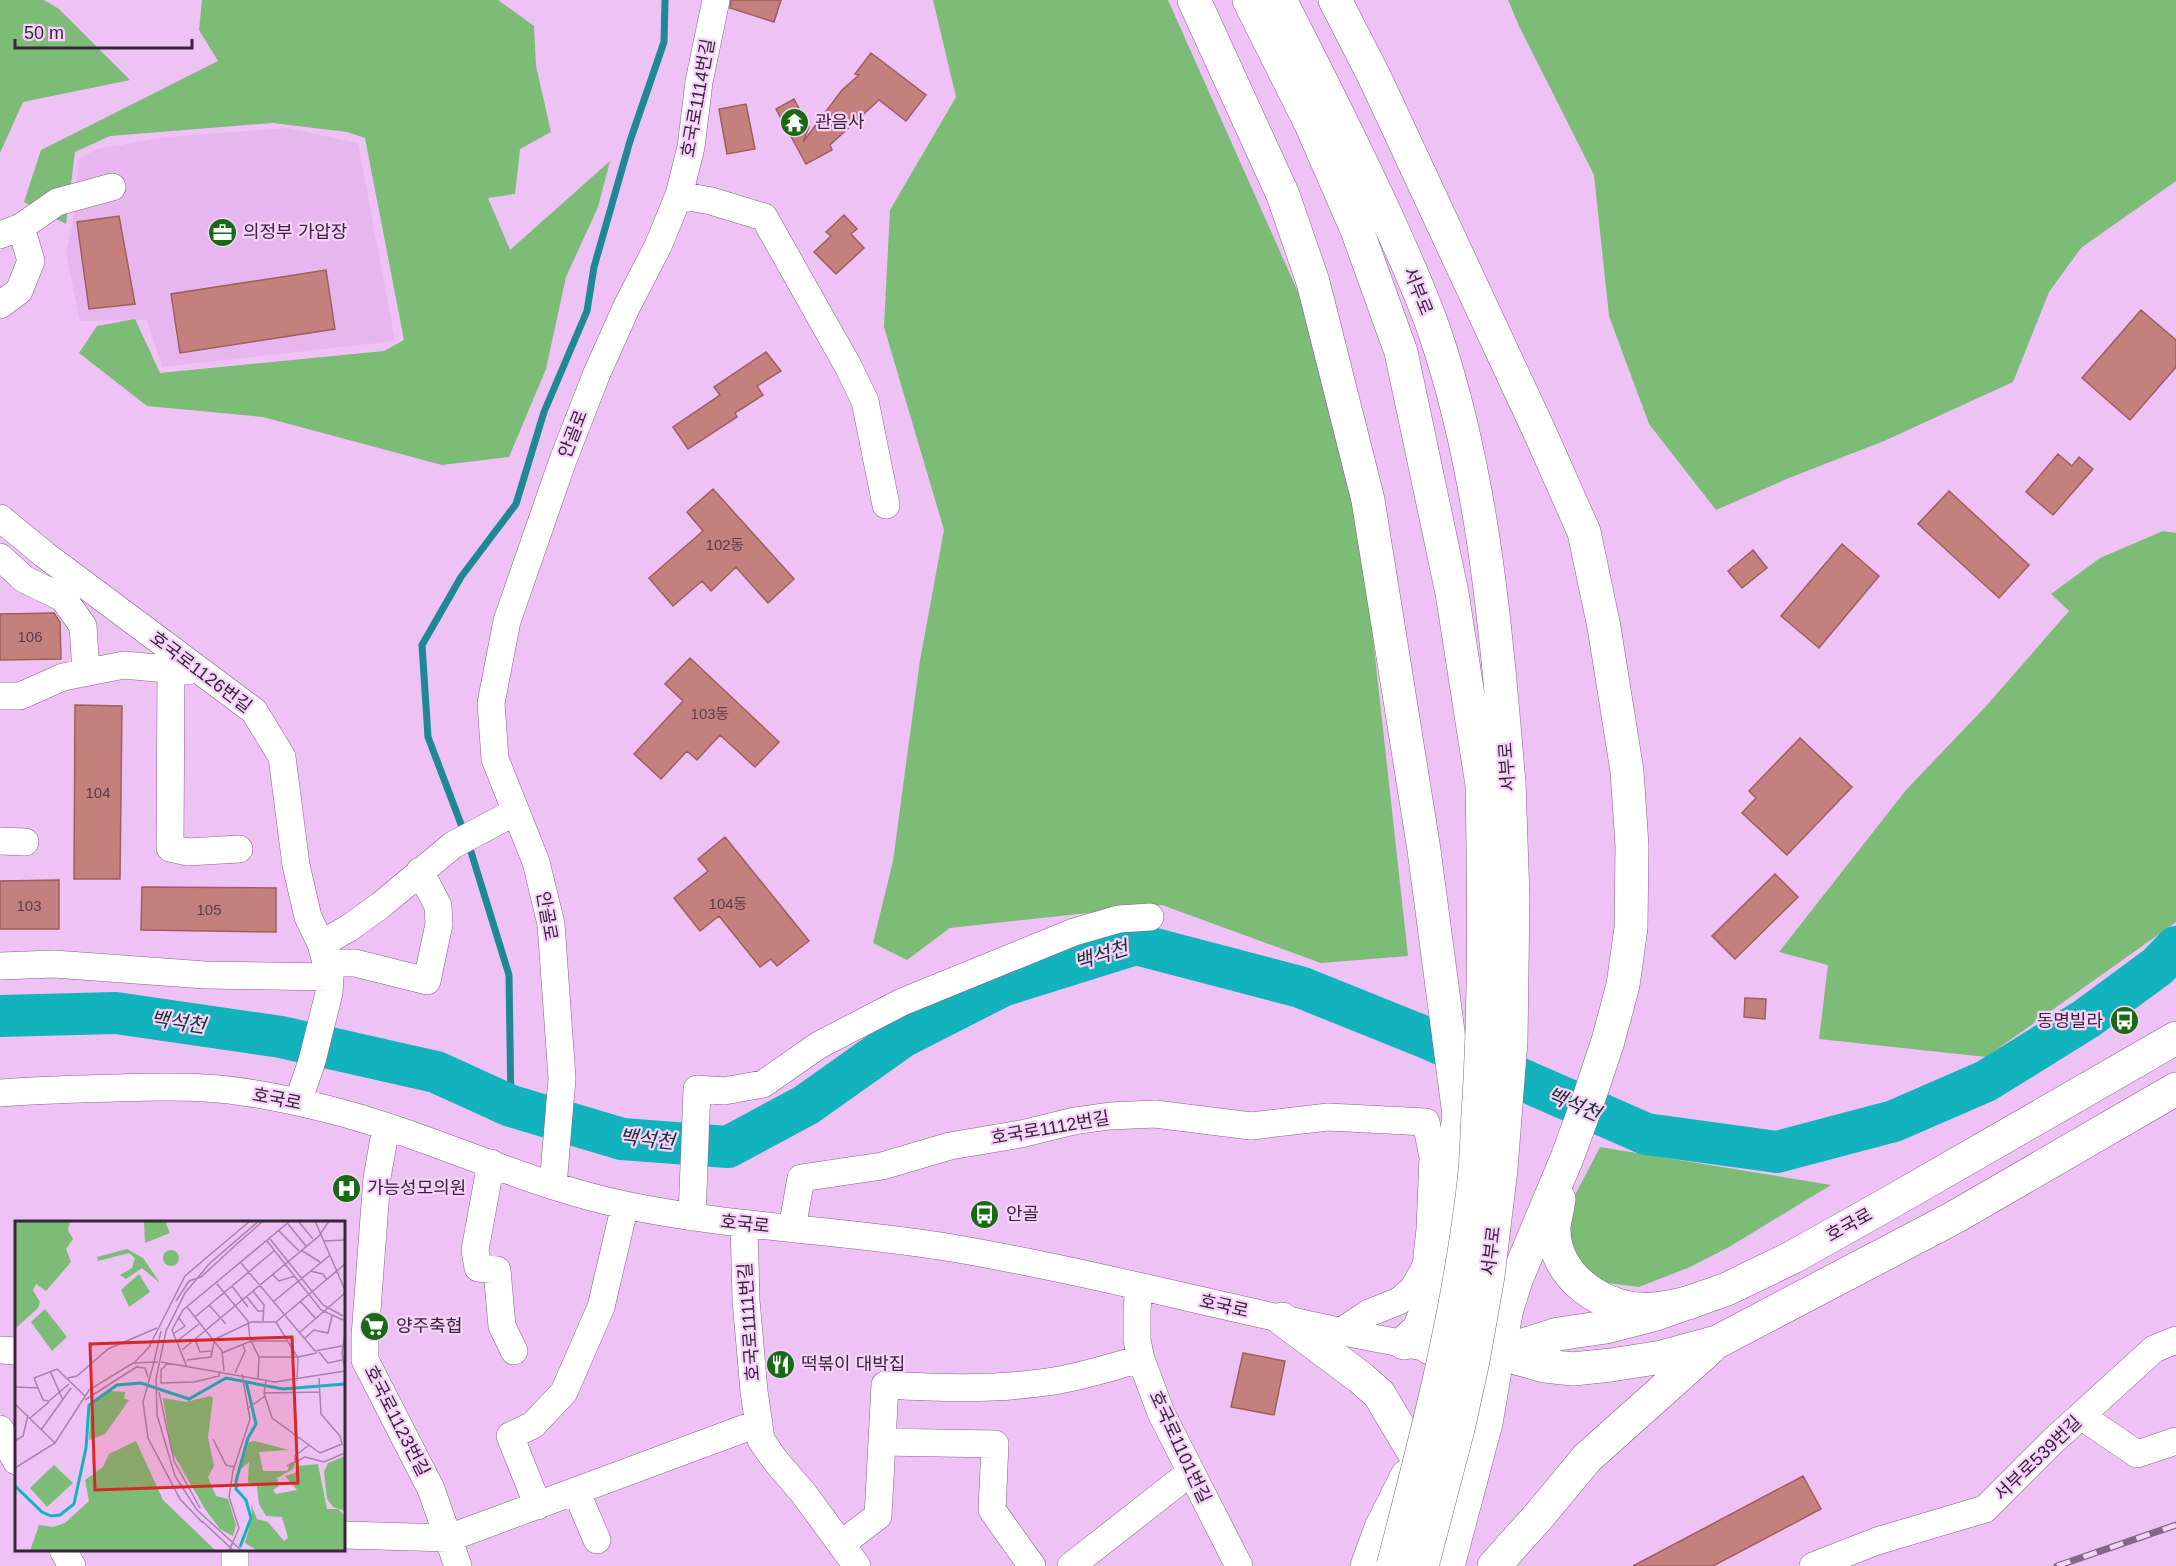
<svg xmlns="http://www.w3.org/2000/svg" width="2176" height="1566" font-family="Helvetica,'Noto Sans KR',sans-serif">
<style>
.built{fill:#e8b6ef}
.green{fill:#7cbc77}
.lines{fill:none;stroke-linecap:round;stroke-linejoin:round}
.stream{stroke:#1e8895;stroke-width:7}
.river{stroke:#13b3bd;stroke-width:42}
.building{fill:#c4807d;stroke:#9e5e5c;stroke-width:1.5}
.minor-casing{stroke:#89608e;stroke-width:28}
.major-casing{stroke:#89608e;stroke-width:34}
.highway-casing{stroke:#89608e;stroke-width:34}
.minor{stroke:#fff;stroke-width:27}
.major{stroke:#fff;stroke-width:33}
.highway{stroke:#fff;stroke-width:33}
.rail-casing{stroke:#856789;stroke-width:7}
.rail{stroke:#f7d3fc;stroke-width:4.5;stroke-dasharray:14;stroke-linecap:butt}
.highway-bridge-casing{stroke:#89608e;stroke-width:34;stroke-linecap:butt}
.highway-bridge{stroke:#fff;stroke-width:33}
.labels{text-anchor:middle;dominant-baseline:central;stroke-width:4.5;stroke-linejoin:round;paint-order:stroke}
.number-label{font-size:15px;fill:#5a3c4a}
.street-label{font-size:18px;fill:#372539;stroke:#f7d3fc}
.poi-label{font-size:18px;fill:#372539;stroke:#f7d3fc;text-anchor:start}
.water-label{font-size:20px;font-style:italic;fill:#143134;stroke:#f7d3fc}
.inset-river{fill:none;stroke:#13b3bd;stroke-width:3}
.inset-road{fill:none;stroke:#a583aa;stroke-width:1.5}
.view{fill:#d62828;fill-opacity:0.15;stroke:#d62828;stroke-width:3}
.inset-edge{fill:none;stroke:#372539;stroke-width:3}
</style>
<rect width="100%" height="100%" fill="#efc2f5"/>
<path class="built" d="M 287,128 L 358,143 L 395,341 L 162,367 L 147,320 L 80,321 L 66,254 L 75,211 L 78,159 L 97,149 L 168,137 Z"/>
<path class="green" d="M 0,0 L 44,0 L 59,9 L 130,80 L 23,102 L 0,153 Z
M 202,0 L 498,0 L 534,26 L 536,66 L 551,132 L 520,149 L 515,194 L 488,198 L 510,250 L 610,161 L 598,207 L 566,277 L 546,369 L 509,457 L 442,465 L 263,417 L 147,406 L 79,353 L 97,326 L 135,319 L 160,373 L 384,351 L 404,340 L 365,138 L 347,132 L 273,123 L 110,136 L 75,152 L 66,224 L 24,202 L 41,150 L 218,61 L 199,30 Z
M 933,0 L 1168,0 L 1347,402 L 1408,956 L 1321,963 L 1162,905 L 950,928 L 907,960 L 873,943 L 893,861 L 920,660 L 944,530 L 884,327 L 890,210 L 956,97 Z
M 1508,0 L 2176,0 L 2176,181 L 2081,248 L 2049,292 L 2013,382 L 1884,441 L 1789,478 L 1716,510 L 1649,424 L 1609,316 L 1594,175 L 1519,26 Z
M 2163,531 L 2176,533 L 2176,922 L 1986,1057 L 1819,1039 L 1828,965 L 1779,952 L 1906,790 L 1988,704 L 2069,611 L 2051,594 L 2100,558 Z
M 1600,1147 L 1831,1185 L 1729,1247 L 1690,1267 L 1639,1287 L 1591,1281 L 1560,1254 L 1562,1220 Z"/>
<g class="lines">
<path class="stream" d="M 464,832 L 428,737 L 422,645 L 461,577 L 516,504 L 544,412 L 587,311 L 594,267 L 630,141 L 664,42 L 665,0
M 468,842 L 509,975 L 511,1106"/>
<path class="river" d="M 0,1016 L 116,1013 L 281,1037 L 436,1072 L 511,1106 L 622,1139 L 728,1147 L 806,1105 L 902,1037 L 1002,986 L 1136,944 L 1300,987 L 1427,1038 L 1646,1134 L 1777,1152 L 1894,1121 L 1986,1081 L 2086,1019 L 2158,966 L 2176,947"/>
</g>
<path class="building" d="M 731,0 L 781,0 L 774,22 L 730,8 Z
M 871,53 L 926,95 L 906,121 L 879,100 L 830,145 L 832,150 L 806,164 L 776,109 L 794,99 L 809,127 L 803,142 L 842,90 L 859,75 L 855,74 Z
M 746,104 L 755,149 L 727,154 L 719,109 Z
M 844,215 L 857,229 L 851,234 L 864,248 L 836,274 L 814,252 L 831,236 L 826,232 Z
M 119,216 L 135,304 L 89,309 L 77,222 Z
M 326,270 L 335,329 L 180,353 L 171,294 Z
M 2141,310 L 2176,340 L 2176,367 L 2130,420 L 2082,378 Z
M 766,352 L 781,371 L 757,386 L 763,395 L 735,413 L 737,417 L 688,449 L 673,427 L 720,395 L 714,387 Z
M 2058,454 L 2072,466 L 2079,457 L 2093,469 L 2053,515 L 2026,492 Z
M 713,489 L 794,579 L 768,603 L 736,567 L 711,591 L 702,581 L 673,606 L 649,578 L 703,531 L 687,512 Z
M 1949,491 L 2029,565 L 1999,598 L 1918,524 Z
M 1842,544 L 1879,576 L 1819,648 L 1781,616 Z
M 1753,550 L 1767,568 L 1742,588 L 1728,571 Z
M 54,613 L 60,622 L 61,659 L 0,660 L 0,614 Z
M 690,658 L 779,742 L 755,767 L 720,735 L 697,760 L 687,751 L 661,779 L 634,754 L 683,701 L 665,684 Z
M 75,705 L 122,706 L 120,879 L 74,879 Z
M 1800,738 L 1852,787 L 1787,855 L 1742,813 L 1756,798 L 1749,791 Z
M 725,837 L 809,941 L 777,966 L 771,959 L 760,967 L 719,916 L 700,931 L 674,898 L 708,871 L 698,859 Z
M 1775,874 L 1798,897 L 1735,959 L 1712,936 Z
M 59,880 L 59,929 L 0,929 L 0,881 Z
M 142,887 L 276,888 L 276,932 L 141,930 Z
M 1745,998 L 1766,999 L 1765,1019 L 1744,1017 Z
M 1243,1353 L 1285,1361 L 1274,1415 L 1231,1407 Z
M 1803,1476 L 1821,1509 L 1713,1566 L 1633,1566 Z"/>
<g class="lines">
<defs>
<path id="minor" d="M 679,195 L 711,201 L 764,217 L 848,366 L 865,401 L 886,505
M 0,235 L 21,227 L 57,202 L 112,187
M 0,305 L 19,291 L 31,261 L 21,227
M 0,518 L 45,555 L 254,711 L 282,757 L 296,865 L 308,917 L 321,944 L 330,977 L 329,993 L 312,1061 L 298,1102
M 0,557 L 24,579 L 63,598 L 83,626 L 86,672
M 171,669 L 170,848 L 188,852 L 239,849
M 0,696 L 20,696 L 63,677 L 124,665 L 188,671
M 0,841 L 25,842
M 321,944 L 349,928 L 381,905 L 453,845 L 515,812
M 326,963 L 355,963 L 427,981 L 439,924 L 438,906 L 420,871
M 0,966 L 54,964 L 205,975 L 330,977
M 0,1093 C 39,1090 77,1089 117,1088 C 146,1087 175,1086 204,1088 C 245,1090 287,1099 327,1109 C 428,1134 523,1184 625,1205 C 735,1228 848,1230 958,1249 C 1114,1276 1267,1320 1423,1347
M 386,1127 L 377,1178 L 365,1336 L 365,1360 L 431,1489 L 458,1566
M 491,1163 L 475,1250 L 478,1268 L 497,1270 L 502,1326 L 514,1351
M 553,1186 L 562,1078 L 551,924 L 536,862 L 495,759 L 491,703 L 507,621 L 563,460 L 597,373 L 627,306 L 658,246 L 679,195 L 691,147 L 699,82 L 716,0
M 692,1217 L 697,1089 L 724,1091 L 763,1084 L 819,1045 L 902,1002 L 1074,932 L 1119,919 L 1150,917
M 744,1224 L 746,1300 L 754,1391 L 761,1440 L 775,1460 L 804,1494 L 857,1566
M 792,1229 L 801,1178 L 882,1166 L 950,1146 L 1021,1134 L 1074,1121 L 1110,1116 L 1155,1114 L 1251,1126 L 1328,1117 L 1426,1122 L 1433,1157 L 1430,1229 L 1426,1266 L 1413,1289 L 1399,1301 L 1369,1313 L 1342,1331
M 1139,1287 L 1137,1310 L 1137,1340 L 1141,1359 L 1161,1413 L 1239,1566
M 0,1350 L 16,1351
M 2081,1416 L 2137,1454 L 2176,1441
M 0,1429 L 16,1461
M 882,1442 L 995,1444 L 992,1510 L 1032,1566
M 576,1491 L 597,1540
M 538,1506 L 510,1436 L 533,1425 L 564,1392 L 601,1307 L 625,1205
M 344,1535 L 449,1538 L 759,1423
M 841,1544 L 878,1516 L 885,1385 C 939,1388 993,1390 1047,1382 C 1078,1378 1110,1367 1141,1359
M 63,1550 L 72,1566
M 235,1566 L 235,1550
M 1071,1566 L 1191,1472
M 1813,1566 L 1877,1541 L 1985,1509 L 2053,1441 L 2154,1349 L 2176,1340"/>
<path id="major" d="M 1282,1319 L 1361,1378 L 1379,1394 L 1413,1451
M 1469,1351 L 1498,1353 L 1545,1366 L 1573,1369 L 1611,1365 L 1662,1357 L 1717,1342 L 1955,1217 L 2176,1089
M 1498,1353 L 1558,1334 L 1606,1327 L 1656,1314 L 1727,1289 L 1793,1257 L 1891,1202 L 2176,1038
M 1367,1566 L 1381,1528 L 1407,1476
M 1448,1566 L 1486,1423 L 1498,1353
M 1494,1566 L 1538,1517 L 1587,1458 L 1710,1348"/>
<path id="highway" d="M 1194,0 L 1283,195 L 1313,282 L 1368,500 L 1424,850 L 1459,1115 L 1438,1267 L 1430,1348
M 1249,0 L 1310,122 L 1357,230 L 1401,352 L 1452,593 L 1482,785
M 1280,0 C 1316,70 1351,140 1384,211 C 1402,251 1421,292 1435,333 C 1484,478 1496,631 1509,783
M 1335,0 L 1374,76 L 1541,435 L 1584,532 L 1604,627 L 1627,771 L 1632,846 L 1631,928 L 1623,985 L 1608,1041 L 1589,1098 L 1567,1158 L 1516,1280 L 1507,1309 L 1498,1353
M 1559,1199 C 1558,1208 1555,1218 1554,1227 C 1552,1278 1608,1314 1655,1309 C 1667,1308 1679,1305 1691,1302
M 1404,1343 L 1419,1329 L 1430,1301"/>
</defs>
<use href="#minor" class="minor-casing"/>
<use href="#major" class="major-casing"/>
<use href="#highway" class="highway-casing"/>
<use href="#minor" class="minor"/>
<use href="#major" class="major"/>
<use href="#highway" class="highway"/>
<defs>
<path id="rail" d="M 2057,1566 L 2176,1525"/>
</defs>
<use href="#rail" class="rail-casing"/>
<use href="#rail" class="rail"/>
<defs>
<path id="highway-bridge" d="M 1393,1566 C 1427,1435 1461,1305 1475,1171 C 1477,1147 1477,1122 1479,1098 C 1485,994 1484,889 1482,785
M 1422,1566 L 1458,1429 L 1473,1361 L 1488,1276 L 1501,1169 L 1511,1041 L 1513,898 L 1509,783"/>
</defs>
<use href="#highway-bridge" class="highway-bridge-casing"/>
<use href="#highway-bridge" class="highway-bridge"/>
</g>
<defs>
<symbol id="temple-disc" viewBox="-11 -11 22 22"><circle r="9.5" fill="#166b13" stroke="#f7d3fc"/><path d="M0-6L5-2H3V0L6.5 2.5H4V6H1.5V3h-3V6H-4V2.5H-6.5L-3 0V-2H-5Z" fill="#fff"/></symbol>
<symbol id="office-disc" viewBox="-11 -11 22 22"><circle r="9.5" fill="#166b13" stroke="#f7d3fc"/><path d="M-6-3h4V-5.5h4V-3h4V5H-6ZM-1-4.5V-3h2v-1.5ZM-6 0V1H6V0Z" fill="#fff"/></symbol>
<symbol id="bus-disc" viewBox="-11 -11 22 22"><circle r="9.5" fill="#166b13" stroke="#f7d3fc"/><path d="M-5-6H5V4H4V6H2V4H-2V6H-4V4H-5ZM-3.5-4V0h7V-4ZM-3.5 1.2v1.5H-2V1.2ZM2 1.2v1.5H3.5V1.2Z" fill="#fff"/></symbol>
<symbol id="hospital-disc" viewBox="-11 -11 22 22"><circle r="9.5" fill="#166b13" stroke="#f7d3fc"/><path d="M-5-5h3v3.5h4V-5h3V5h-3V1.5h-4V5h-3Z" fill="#fff"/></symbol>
<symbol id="supermarket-disc" viewBox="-11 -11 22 22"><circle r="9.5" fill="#166b13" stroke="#f7d3fc"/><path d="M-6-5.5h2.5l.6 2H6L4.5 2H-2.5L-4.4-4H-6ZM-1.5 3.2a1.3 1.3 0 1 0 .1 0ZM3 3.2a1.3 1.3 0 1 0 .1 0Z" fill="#fff"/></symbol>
<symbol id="restaurant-disc" viewBox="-11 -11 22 22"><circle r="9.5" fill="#166b13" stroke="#f7d3fc"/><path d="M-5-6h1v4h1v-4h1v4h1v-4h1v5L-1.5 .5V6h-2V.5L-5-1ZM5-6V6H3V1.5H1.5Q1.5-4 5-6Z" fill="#fff"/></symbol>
</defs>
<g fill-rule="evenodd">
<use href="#temple-disc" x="778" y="106" width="33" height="33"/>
<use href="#office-disc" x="206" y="216" width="33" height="33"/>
<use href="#bus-disc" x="2108" y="1004" width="33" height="33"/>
<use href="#hospital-disc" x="330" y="1172" width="33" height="33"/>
<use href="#bus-disc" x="968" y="1198" width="33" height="33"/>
<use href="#supermarket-disc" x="358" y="1310" width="33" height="33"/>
<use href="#restaurant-disc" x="764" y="1348" width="33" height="33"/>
</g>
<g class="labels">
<g class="number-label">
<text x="725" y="544">102동</text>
<text x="30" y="636">106</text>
<text x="710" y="713">103동</text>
<text x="98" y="792">104</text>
<text x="728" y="903">104동</text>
<text x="29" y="905">103</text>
<text x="209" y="909">105</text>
</g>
<g class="street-label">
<text transform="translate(698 98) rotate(-80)">호국로1114번길</text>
<text transform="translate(1418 291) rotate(68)">서부로</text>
<text transform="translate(573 434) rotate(-69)">안골로</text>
<text transform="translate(201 672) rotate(37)">호국로1126번길</text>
<text transform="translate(1507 767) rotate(-94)">서부로</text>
<text transform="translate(547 916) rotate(80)">안골로</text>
<text transform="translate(277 1099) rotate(11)">호국로</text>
<text transform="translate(1050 1128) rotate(-10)">호국로1112번길</text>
<text transform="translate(745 1224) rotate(6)">호국로</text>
<text transform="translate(1849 1225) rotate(-29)">호국로</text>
<text transform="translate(1491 1251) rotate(-83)">서부로</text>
<text transform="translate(1224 1306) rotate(13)">호국로</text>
<text transform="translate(749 1322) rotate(-94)">호국로1111번길</text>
<text transform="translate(397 1421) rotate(63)">호국로1123번길</text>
<text transform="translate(1180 1447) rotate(65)">호국로1101번길</text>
<text transform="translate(2038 1458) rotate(-44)">서부로539번길</text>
</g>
<g class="poi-label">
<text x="815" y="122">관음사</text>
<text x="243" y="232">의정부 가압장</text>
<text x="2103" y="1021" text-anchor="end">동명빌라</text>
<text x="367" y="1188">가능성모의원</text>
<text x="1006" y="1214">안골</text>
<text x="396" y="1326">양주축협</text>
<text x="801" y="1364">떡볶이 대박집</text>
</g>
<g class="water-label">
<text transform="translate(1101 955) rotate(-17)">백석천</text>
<text transform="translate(178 1022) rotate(8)">백석천</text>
<text transform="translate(1574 1104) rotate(23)">백석천</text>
<text transform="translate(647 1139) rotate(6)">백석천</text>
</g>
</g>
<g transform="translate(15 1221)">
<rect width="330" height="330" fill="#efc2f5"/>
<path d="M 0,0 L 55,0 L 53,9 L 58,18 L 51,28 L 56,41 L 31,70 L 21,63 L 18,69 L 25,81 L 23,87 L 0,108 ZM 129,0 L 150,0 L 155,12 L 130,22 ZM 112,28 L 128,37 L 145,62 L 127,47 L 111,58 L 105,54 L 117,47 L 120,37 L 114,32 L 83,40 L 82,36 ZM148 37a8 8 0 1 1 16 0a8 8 0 1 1-16 0ZM 124,53 L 135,71 L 114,86 L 106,69 ZM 30,88 L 52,116 L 37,130 L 16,101 ZM 94,170 L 110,171 L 109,178 L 114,179 L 90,213 L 74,219 L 76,184 ZM 195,175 L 198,177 L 193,216 L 199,245 L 193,256 L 201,275 L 213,278 L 221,304 L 218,315 L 205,308 L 190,288 L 156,229 L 148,177 L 171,181 ZM 121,220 L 148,279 L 201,330 L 15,330 L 24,304 L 38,306 L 50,302 L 74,280 L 70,259 L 88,246 L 94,233 ZM 240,220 L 274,229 L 244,231 L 248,250 L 272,250 L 276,241 L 280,243 L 278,248 L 262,257 L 264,265 L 258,269 L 261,273 L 282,269 L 270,255 L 280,252 L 283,245 L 303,243 L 312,288 L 323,288 L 330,295 L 330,330 L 243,330 L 230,322 L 237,296 L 236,283 L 242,298 L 253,301 L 269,320 L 273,317 L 267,296 L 251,295 L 244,283 L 242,265 L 233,261 L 234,241 L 225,249 L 234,221 ZM 330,235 L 330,290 L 318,286 L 312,278 L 309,251 L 313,242 ZM 39,244 L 58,262 L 32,286 L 15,267 Z" fill="#7cbc77"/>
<path class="inset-river" d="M 0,265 L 27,291 L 36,295 L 45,294 L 59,283 L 71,227 L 74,184 L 102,164 L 126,162 L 174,178 L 211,157 L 268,168 L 330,163M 225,326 L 236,297 L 231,279 L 221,268 L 221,260 L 233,217 L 241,203 L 231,160"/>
<path class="inset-road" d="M 283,0 L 298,18M 300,0 L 330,69M 273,3 L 291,25M 264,10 L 284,30M 255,18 L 308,84 L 328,95M 252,20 L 306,89 L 328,99M 309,20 L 330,19M 222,23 L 248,0M 286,29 L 305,41M 197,32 L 235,0M 226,42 L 300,130 L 327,125M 295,50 L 308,53 L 312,59M 257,53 L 264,60 L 280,55M 202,63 L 233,100 L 235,118 L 244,136 L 243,158M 217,65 L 233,86M 238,70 L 249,84 L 248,100M 231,75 L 243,90 L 248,90M 161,80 L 174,60 L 186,56 L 223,22M 258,81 L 314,35M 286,81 L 301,98M 194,84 L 211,103M 172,86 L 207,130 L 209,150M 180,96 L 260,29M 261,101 L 330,43M 284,112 L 330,72M 330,112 L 327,132 L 330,149M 158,113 L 170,105 L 163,96M 290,117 L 299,109 L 313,112 L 317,95M 180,118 L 185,131 L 196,130M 198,119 L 236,101 L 261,101 L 283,137 L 282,160M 162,120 L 184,103M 134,126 L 170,55 L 198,31M 167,129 L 304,15 L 314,0M 304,131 L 313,142 L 327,139M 207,132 L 236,120 L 272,120M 244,136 L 283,136 L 302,132M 172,139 L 196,136 L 199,121M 120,141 L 136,124M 139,141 L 146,110M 139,141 L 128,181 L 133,217 L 165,278 L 188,302M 146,141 L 260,161 L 330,150M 153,142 L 146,149 L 146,162 L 179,161 L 204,155 L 205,150M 121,146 L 130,147 L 133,156M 172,146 L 157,109 L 168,89 L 275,0M 35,150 L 48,179M 220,152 L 230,130 L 228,124M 53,157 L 62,155 L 93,128 L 142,107M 251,160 L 249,172 L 257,197 L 305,232 L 327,223 L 325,215 L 306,193 L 304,157M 0,166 L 23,167 L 19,157 L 42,148 L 70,175M 23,167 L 28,179 L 34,180 L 54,163M 144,171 L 159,240 L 185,287M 249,172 L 305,171M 70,179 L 123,145M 0,183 L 40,222M 232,188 L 250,175M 15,197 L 34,181M 26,209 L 56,167M 198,218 L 211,244 L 219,246M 0,220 L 8,215 L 13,194M 280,241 L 280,235 L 294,224M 272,245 L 290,236 L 309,241 L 330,232M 0,247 L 40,222 L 74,169 L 118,142 L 143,141M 187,300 L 219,330M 214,330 L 224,307 L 214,276 L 218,250 L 235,198 L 227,153M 227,330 L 182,289 L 160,255 L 142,194 L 141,158 L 151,110 L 170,72 L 195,42 L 244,0"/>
<path class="view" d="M 277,116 L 283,262 L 80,269 L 75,123 Z"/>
<rect width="330" height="330" class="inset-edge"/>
</g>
<path d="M15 39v9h177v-9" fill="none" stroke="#372539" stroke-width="3"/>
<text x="24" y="39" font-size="18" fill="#372539" stroke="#f7d3fc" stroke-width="4.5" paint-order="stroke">50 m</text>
</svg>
